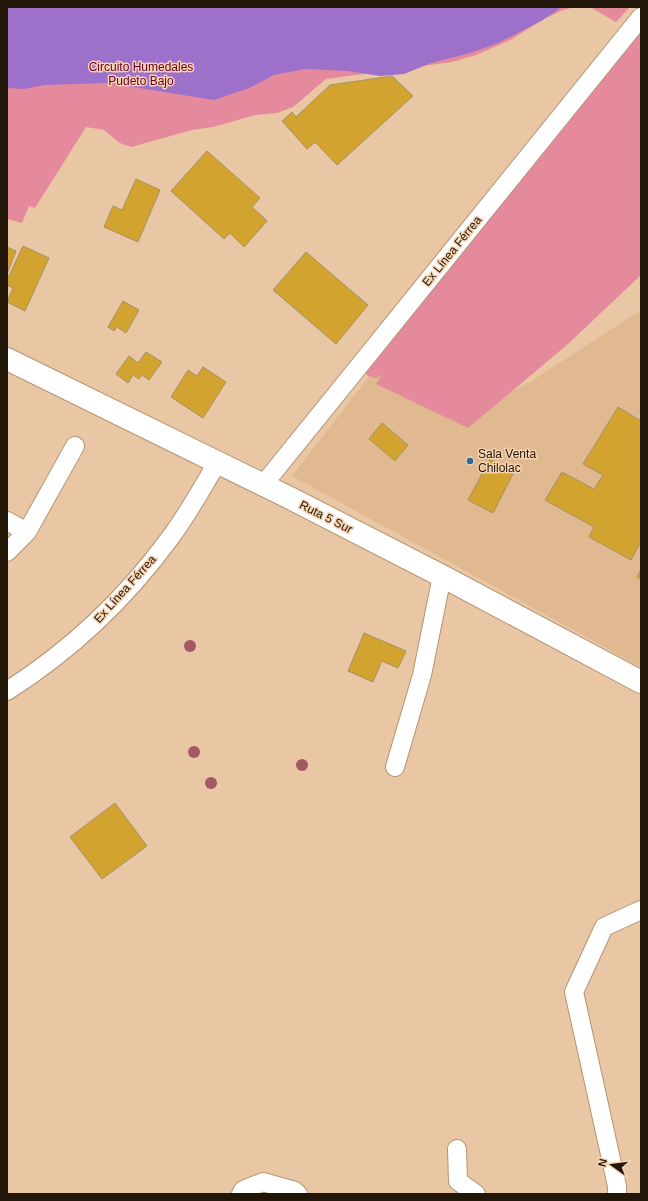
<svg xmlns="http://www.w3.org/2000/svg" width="648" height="1201" font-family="Arial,sans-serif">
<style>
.built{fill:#e1b991}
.green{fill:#e5899d}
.water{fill:#9d70ca}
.building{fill:#d2a42f;stroke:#a49169}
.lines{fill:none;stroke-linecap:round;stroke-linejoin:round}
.street-casing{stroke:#b59473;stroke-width:20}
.highway-casing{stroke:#b59473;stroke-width:24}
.street{stroke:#fff;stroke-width:18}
.highway{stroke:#fff;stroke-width:22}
.tree{fill:#a25961}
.poi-dot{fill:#286ca1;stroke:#f6d3b1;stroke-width:1.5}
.labels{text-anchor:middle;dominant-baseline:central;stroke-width:3;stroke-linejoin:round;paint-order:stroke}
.park-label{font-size:12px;fill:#67002b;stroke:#f6d3b1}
.street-label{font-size:12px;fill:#221609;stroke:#f6d3b1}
.poi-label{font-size:12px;fill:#221609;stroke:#f6d3b1;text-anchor:start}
</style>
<rect width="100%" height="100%" fill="#e9c6a4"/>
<path class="built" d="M 641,310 L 641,667 L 292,476 L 387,353 L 480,408 L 530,382 Z"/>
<path class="green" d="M 7,7 L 575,7 L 563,10 L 544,19 L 512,39 L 476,55 L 452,62 L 326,79 L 293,107 L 277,113 L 255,115 L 213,127 L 192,130 L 131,147 L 120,143 L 104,130 L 86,127 L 35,208 L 29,206 L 22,223 L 7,219 Z
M 590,7 L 630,7 L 616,22 Z
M 641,30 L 641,275 L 568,344 L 468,428 L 376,384 L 382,375 L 376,378 L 368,376 L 361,368 Z"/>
<path class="water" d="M 7,7 L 562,7 L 541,21 L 498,43 L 470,53 L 431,63 L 404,74 L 380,76 L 348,71 L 305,69 L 274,75 L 249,88 L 214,100 L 108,83 L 44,85 L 24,89 L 7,88 Z"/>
<path class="building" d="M 392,76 L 413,96 L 337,165 L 315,142 L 307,149 L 282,121 L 292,112 L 296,117 L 330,85 Z
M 207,151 L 260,198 L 252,207 L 267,221 L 244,247 L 230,233 L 224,239 L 171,191 Z
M 136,179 L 160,190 L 138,242 L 104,227 L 113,206 L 122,210 Z
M 23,246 L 49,258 L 25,311 L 7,302 L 13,288 L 7,285 L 7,280 Z
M 7,247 L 16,251 L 7,274 Z
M 306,252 L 368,305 L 336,344 L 273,290 Z
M 123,301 L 139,310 L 126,333 L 117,327 L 114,331 L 108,327 Z
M 146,352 L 162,362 L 149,380 L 142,375 L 139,379 L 133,375 L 128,383 L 116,374 L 129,356 L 138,363 Z
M 203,367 L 226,382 L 203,418 L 171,397 L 188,370 L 197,376 Z
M 618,407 L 641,421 L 641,546 L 639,545 L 631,560 L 589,537 L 594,527 L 545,500 L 562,472 L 594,489 L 603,475 L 583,464 Z
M 382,423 L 408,445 L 395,461 L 369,439 Z
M 490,459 L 514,472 L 493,513 L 468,500 Z
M 641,570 L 641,579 L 637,577 Z
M 364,633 L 406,651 L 398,668 L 382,661 L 373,682 L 348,671 Z
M 115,803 L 147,846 L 102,879 L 70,837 Z"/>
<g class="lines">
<defs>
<path id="street" d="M 263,485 L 641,17
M 7,521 L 27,532
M 7,552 L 27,532 L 75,446
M 7,691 C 70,651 126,598 170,538 C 188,514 202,488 217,463
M 395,767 L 422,675 L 442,576
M 457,1149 L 458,1181 L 476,1194
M 241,1194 L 243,1190 L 263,1182 L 295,1191 L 298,1194
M 617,1194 L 617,1186 L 574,992 L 604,927 L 641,910"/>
<path id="highway" d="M 7,359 L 290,498 L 442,576 L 641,682"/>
</defs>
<use href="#street" class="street-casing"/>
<use href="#highway" class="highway-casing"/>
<use href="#street" class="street"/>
<use href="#highway" class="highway"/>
</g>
<g class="tree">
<circle cx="190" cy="646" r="6"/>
<circle cx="194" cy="752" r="6"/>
<circle cx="302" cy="765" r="6"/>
<circle cx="211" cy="783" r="6"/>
</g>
<circle class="poi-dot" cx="470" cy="461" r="4"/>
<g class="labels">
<g class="park-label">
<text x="141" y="67">Circuito Humedales<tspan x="141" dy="14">Pudeto Bajo</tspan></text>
</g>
<g class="street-label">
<text transform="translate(452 251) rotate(-51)">Ex Línea Férrea</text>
<text transform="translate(326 517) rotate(27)">Ruta 5 Sur</text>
<text transform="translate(125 589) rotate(-48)">Ex Línea Férrea</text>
</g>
<g class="poi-label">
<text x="478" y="454">Sala Venta<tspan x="478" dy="14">Chilolac</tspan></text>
</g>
</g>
<rect width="648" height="1201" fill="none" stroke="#221609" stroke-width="16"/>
<g transform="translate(612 1165) rotate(284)" stroke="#f6d3b1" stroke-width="3" paint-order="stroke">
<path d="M0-3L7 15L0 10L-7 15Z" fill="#221609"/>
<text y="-6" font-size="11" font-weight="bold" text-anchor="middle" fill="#221609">N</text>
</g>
</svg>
